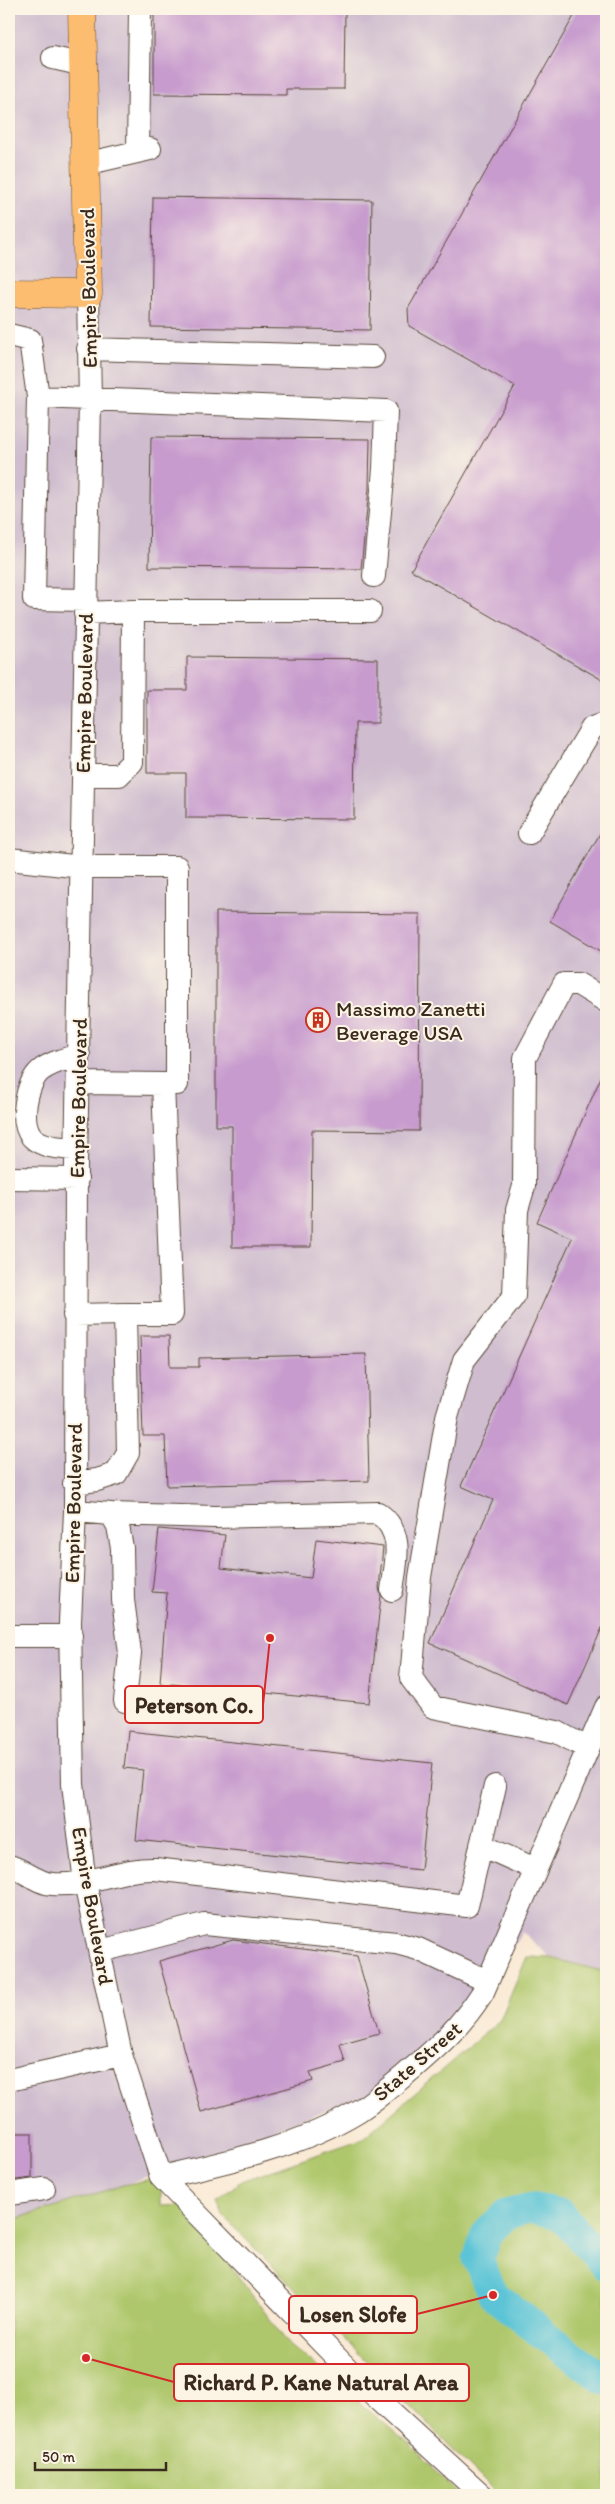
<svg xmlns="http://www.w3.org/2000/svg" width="615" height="2504" font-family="Itim,sans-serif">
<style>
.industrial{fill:#cfbdcf}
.green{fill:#afc76c;stroke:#757845}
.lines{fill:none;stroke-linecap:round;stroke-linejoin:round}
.river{stroke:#5bc4d6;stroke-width:31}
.building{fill:#c79bce}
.minor-casing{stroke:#584739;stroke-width:24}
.major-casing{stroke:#584739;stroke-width:29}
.minor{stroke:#fff;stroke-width:22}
.major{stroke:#fcbd6f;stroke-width:28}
.labels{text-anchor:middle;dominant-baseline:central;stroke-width:4;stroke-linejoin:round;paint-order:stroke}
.street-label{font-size:21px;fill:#3b2a1e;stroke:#fcf5e5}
.poi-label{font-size:21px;fill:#3b2a1e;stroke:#fcf5e5;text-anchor:start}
.leader{fill:none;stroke:#d62828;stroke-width:2}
.callout-dot{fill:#d62828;stroke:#fcf5e5;stroke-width:2}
.callout{fill:#fcf5e5;stroke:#d62828;stroke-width:2}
.callout-label{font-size:22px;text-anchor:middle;font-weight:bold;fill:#3b2a1e}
</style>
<rect width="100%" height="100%" fill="#fcf5e5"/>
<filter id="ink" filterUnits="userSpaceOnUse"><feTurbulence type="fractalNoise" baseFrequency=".02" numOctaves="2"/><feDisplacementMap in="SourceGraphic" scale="10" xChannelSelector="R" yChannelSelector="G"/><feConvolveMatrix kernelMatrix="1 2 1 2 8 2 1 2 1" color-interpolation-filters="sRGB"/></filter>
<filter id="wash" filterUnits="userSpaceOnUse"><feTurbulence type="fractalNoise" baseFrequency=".0096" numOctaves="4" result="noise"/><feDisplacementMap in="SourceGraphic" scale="20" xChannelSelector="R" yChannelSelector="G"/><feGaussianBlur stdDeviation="1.12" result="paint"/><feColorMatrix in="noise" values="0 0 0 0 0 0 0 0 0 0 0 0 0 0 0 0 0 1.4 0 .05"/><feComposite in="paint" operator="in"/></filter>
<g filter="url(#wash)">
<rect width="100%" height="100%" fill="#f9e9d4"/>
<path class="industrial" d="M 9,9 L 606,9 L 606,1972 L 551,1958 L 522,1932 L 506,1960 L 392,2086 L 123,2185 L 9,2221 Z"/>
<path class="green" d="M 527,1957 L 551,1958 L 606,1972 L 606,2495 L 498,2495 L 224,2217 L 217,2200 L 241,2181 L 362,2139 L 500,2020 Z
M 161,2177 L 161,2206 L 185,2205 L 287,2342 L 410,2445 L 460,2495 L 9,2495 L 9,2221 L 123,2185 Z"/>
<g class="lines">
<path class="river" d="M 606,2266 L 560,2214 L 531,2208 L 506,2214 L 486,2235 L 478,2259 L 493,2295 L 573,2357 L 606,2379"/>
</g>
<g id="blocks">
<path class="building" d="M 154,9 L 345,9 L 344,89 L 286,89 L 286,95 L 154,94 Z
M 578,9 L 606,9 L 606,682 L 411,570 L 515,386 L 409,326 L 408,309 Z
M 153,197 L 372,200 L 370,330 L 151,327 Z
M 151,437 L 370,439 L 369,488 L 361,569 L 149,567 Z
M 187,657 L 378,659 L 378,723 L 355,723 L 354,819 L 186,818 L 186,773 L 147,773 L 147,690 L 187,690 Z
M 606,823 L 606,954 L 550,921 Z
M 216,912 L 420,914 L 419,1131 L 312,1130 L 311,1247 L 232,1247 L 232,1126 L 216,1126 Z
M 606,1066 L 606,1619 L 568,1705 L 430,1643 L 493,1500 L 461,1486 L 572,1238 L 537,1222 Z
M 140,1336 L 169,1336 L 170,1367 L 199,1367 L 199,1358 L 366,1354 L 369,1481 L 167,1486 L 165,1436 L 143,1436 Z
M 159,1529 L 225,1535 L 221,1568 L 311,1578 L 316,1539 L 383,1547 L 379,1588 L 381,1596 L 369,1703 L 160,1683 L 167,1593 L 152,1592 Z
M 128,1731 L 432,1763 L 421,1870 L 136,1840 L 143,1770 L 124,1768 Z
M 233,1940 L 357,1956 L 379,2033 L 340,2044 L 345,2062 L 310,2072 L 313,2081 L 201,2112 L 159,1961 Z
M 9,2133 L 32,2133 L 32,2178 L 9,2181 Z"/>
</g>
</g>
<g filter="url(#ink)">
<use href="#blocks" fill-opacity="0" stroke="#584739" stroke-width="1"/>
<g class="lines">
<defs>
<path id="minor" d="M 53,58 L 84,65
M 138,152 L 140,9
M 85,164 L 150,149
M 88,294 L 90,400 L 76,1164 L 75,1511 L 70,1622 L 73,1784 L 85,1883 L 121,2055 L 161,2177 L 375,2397 L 482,2495
M 9,335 L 30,340 L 38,397 L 34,599 L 86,600
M 88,349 L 373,357
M 38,397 L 386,411 L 384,469 L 374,576
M 85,613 L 133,611 L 370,611
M 83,775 L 119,775 L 132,762 L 133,611
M 529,833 L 592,728 L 606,723
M 9,859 L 82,867 L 177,867 L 177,1084 L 163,1084
M 79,1083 L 163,1084 L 172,1314 L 125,1314
M 77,1149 C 63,1148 43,1148 32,1137 C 19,1122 26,1084 40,1071 C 51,1062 66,1059 79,1055
M 9,1178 L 77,1179
M 74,1483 L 97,1480 L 116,1474 L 128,1453 L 125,1314 L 74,1315
M 75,1511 L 111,1514 L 118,1526 L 122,1548 L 123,1600 L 130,1653 L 125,1701
M 111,1514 L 215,1517 L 378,1513 C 405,1532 396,1562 392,1590
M 9,1636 L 71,1636
M 587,1748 L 557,1732 L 433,1707 L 411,1678 L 420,1577 L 447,1417 L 464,1360 L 514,1296 L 517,1210 L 524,1186 L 525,1058 L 564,984 L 578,984 L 606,1001
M 481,1845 L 535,1869
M 9,1866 C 23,1869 37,1883 52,1884 C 88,1887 119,1868 155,1869 L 467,1906 L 495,1786
M 101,1951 L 204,1924 L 396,1943 L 418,1949 L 487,1981
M 9,2080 L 121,2055
M 161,2177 C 228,2162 299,2147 358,2111 C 377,2099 394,2084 412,2069 C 441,2044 462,2025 483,1992 L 606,1707
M 9,2194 L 44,2189"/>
<path id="major" d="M 9,293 L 88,294 L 82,9"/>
</defs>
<use href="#minor" class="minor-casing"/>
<use href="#major" class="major-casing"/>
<use href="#minor" class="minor"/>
<use href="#major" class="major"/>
</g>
</g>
<defs>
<symbol id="building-ring" viewBox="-11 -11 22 22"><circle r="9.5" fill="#fcf5e5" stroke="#c8321e" stroke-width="1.5"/><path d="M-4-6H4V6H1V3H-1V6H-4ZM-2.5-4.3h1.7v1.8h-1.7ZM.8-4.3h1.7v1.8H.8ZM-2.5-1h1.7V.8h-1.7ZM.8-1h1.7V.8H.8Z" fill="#c8321e"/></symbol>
</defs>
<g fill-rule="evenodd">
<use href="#building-ring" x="304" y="1006" width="28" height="28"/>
</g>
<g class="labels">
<g class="street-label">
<text transform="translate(88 288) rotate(-91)">Empire Boulevard</text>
<text transform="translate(84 693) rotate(-89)">Empire Boulevard</text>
<text transform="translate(78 1098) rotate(-89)">Empire Boulevard</text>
<text transform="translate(73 1503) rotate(-89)">Empire Boulevard</text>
<text transform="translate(93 1906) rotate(80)">Empire Boulevard</text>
<text transform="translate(417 2061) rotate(-41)">State Street</text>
</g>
<g class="poi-label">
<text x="336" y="1008">Massimo Zanetti<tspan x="336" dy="24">Beverage USA</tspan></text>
</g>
</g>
<path class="leader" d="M270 1638L263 1705M493 2295L417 2314M86 2358L174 2382"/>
<g class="callout-dot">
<circle cx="270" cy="1638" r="5"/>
<circle cx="493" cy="2295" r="5"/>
<circle cx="86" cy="2358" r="5"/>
</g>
<g class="callout">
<rect x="125" y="1686" width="138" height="37" rx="5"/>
<rect x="289" y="2296" width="128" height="37" rx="5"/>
<rect x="174" y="2364" width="295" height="37" rx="5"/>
</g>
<g class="callout-label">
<text x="194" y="1713">Peterson Co.</text>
<text x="353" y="2322">Losen Slofe</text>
<text x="321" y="2390">Richard P. Kane Natural Area</text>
</g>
<rect width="615" height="2504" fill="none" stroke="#fcf5e5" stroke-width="30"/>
<path d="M35 2462v8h131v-8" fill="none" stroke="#3b2a1e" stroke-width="2.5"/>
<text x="42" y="2462" font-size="15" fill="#3b2a1e" stroke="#fcf5e5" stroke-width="4" paint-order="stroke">50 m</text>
</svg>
